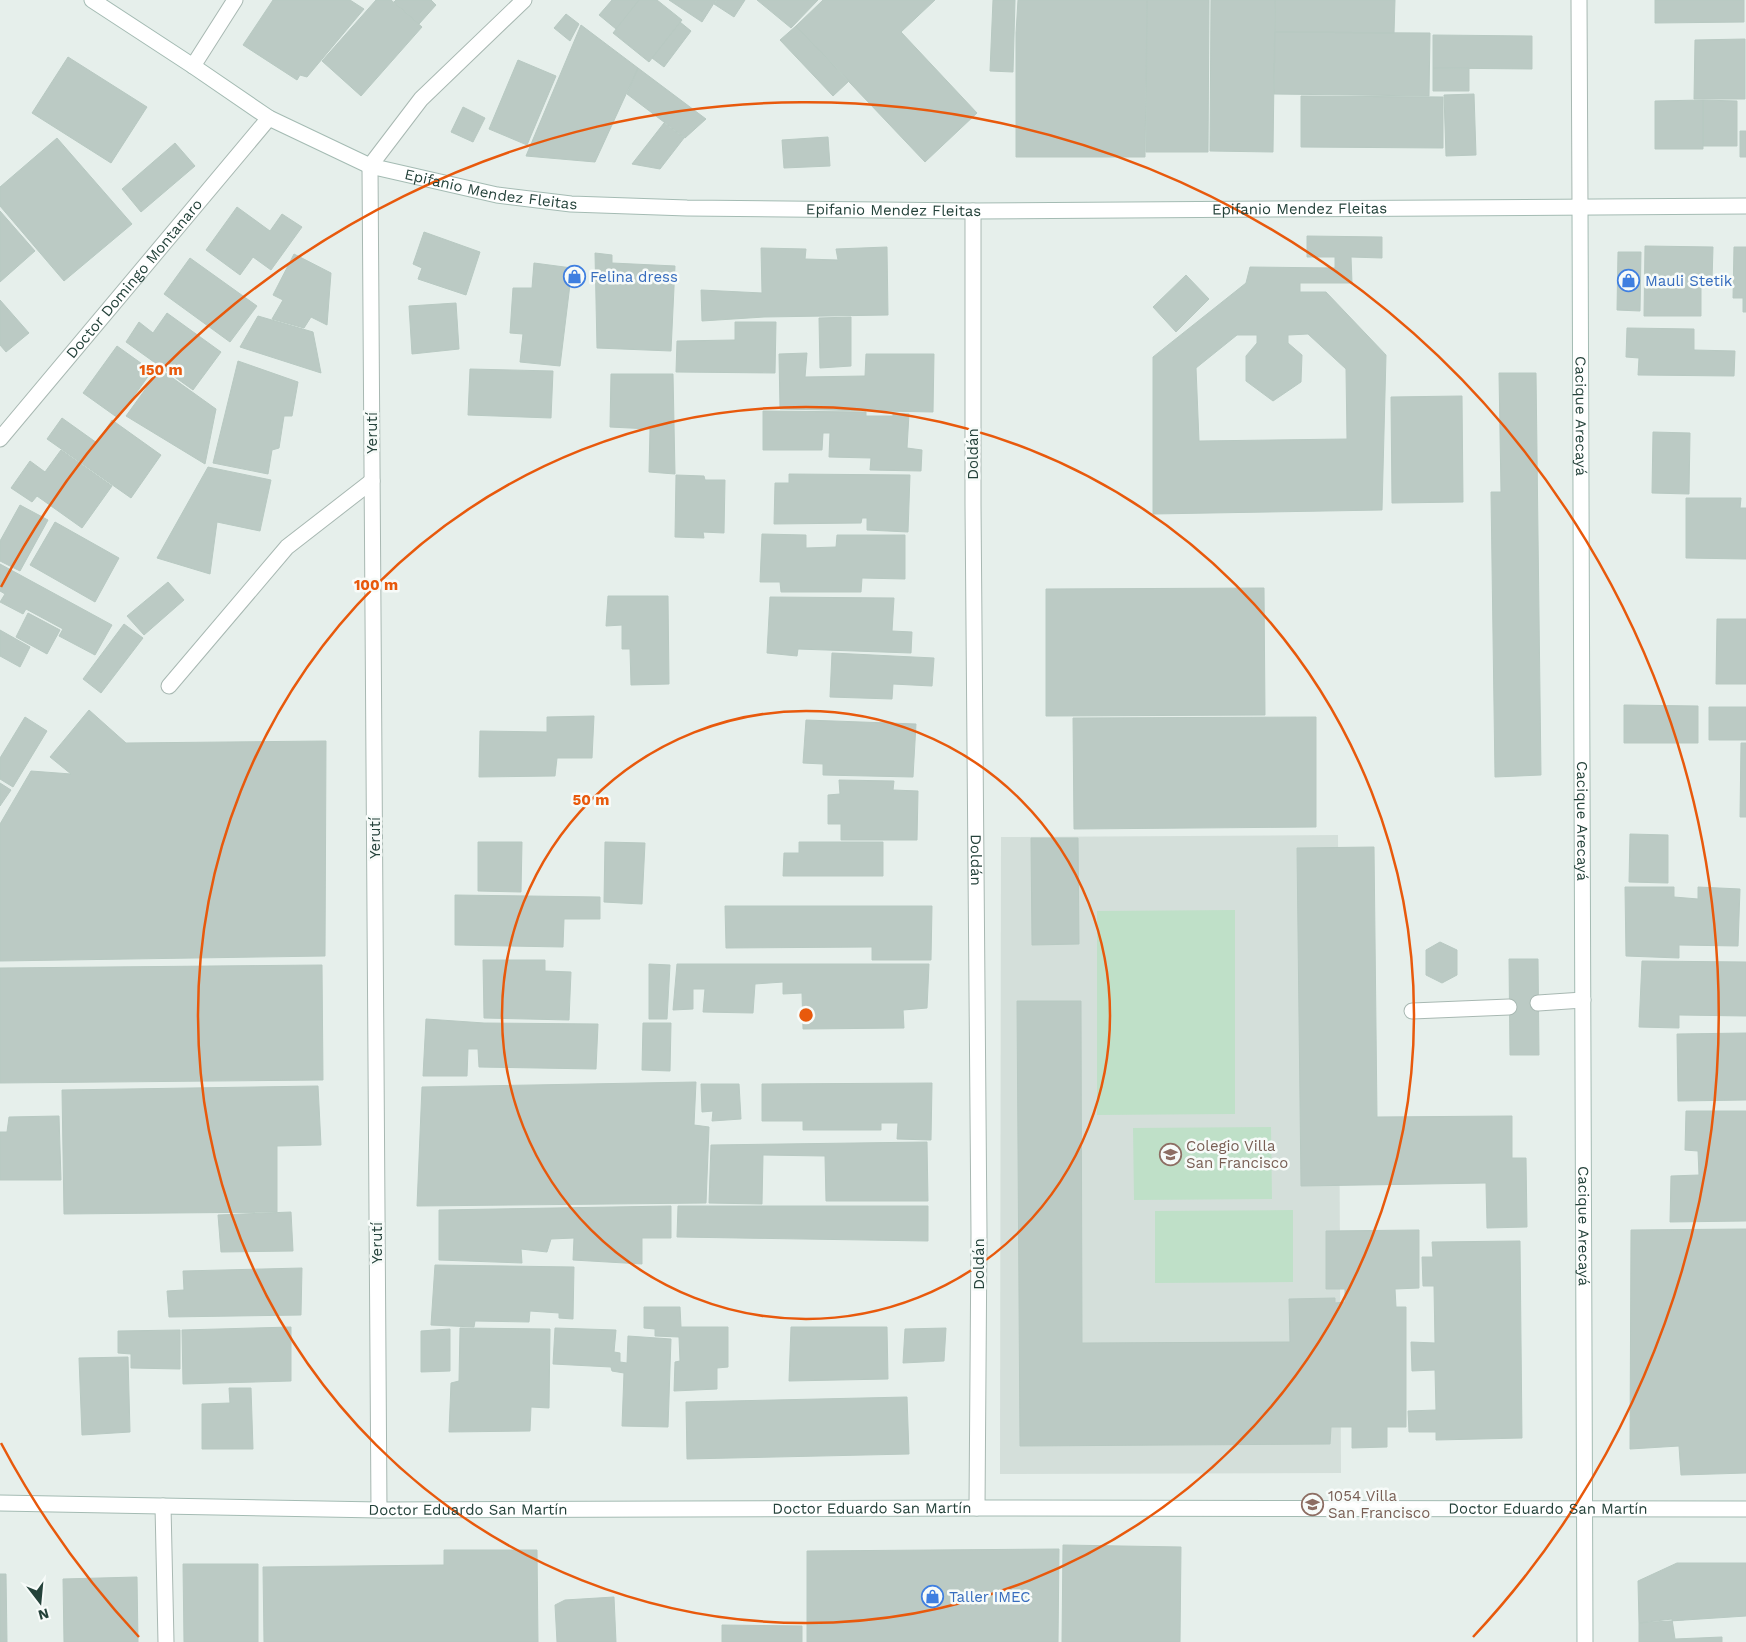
<svg xmlns="http://www.w3.org/2000/svg" width="1746" height="1642" font-family="'Work Sans',sans-serif">
<style>
.built{fill:#d4dfda}
.green{fill:#bfe0c8}
.building{fill:#bbcac4;stroke:#b8c9c2;fill-rule:evenodd}
.lines{fill:none;stroke-linecap:round;stroke-linejoin:round}
.lane-casing{stroke:#a8b8b2;stroke-width:17}
.street-casing{stroke:#a8b8b2;stroke-width:17}
.secondary-casing{stroke:#a4bbb3;stroke-width:17}
.lane{stroke:#fff;stroke-width:15}
.street{stroke:#fff;stroke-width:15}
.secondary{stroke:#fff;stroke-width:15}
.ring{fill:none;stroke:#e8590c;stroke-width:2.5}
.labels{text-anchor:middle;dominant-baseline:central;stroke-width:5;stroke-linejoin:round;paint-order:stroke}
.street-label{font-size:15px;fill:#24423a;stroke:#f7fbf9}
.shop-label{font-size:15px;fill:#366cbe;stroke:#f7fbf9;text-anchor:start}
.education-label{font-size:15px;fill:#785e54;stroke:#f7fbf9;text-anchor:start}
.centre{fill:#e8590c;stroke:#f7fbf9;stroke-width:2.5}
.ring-label{font-size:15px;text-anchor:middle;font-weight:bold;fill:#e8590c;stroke:#f7fbf9;stroke-width:5;stroke-linejoin:round;paint-order:stroke}
</style>
<rect width="100%" height="100%" fill="#e6efeb"/>
<path class="built" d="M 1338,835 L 1341,1473 L 1000,1474 L 1001,837 Z"/>
<path class="green" d="M 1235,910 L 1235,1114 L 1097,1115 L 1097,911 Z
M 1271,1127 L 1272,1199 L 1134,1200 L 1133,1128 Z
M 1293,1210 L 1293,1282 L 1155,1283 L 1155,1211 Z"/>
<path class="building" d="M 273,0 L 350,0 L 364,9 L 307,77 L 300,75 L 297,80 L 243,45 Z
M 376,0 L 391,0 L 422,27 L 361,96 L 322,61 Z
M 396,0 L 431,0 L 436,5 L 419,24 L 394,2 Z
M 612,0 L 639,0 L 616,29 L 599,15 Z
M 639,0 L 657,0 L 682,20 L 649,62 L 613,33 Z
M 669,0 L 716,0 L 702,22 Z
M 717,0 L 745,0 L 734,17 L 714,4 Z
M 757,0 L 818,0 L 791,28 Z
M 823,0 L 935,0 L 901,32 L 977,113 L 925,162 L 796,26 Z
M 993,0 L 1015,0 L 1013,72 L 990,71 Z
M 1018,0 L 1147,0 L 1145,157 L 1016,157 L 1016,33 Z
M 1147,0 L 1209,0 L 1208,152 L 1146,152 Z
M 1211,0 L 1275,0 L 1273,152 L 1210,151 Z
M 1275,0 L 1395,0 L 1394,33 L 1275,32 Z
M 1655,0 L 1744,0 L 1744,22 L 1655,23 Z
M 566,14 L 579,24 L 570,41 L 554,28 Z
M 680,22 L 691,31 L 664,67 L 652,58 Z
M 581,25 L 638,68 L 595,162 L 526,156 Z
M 796,26 L 849,81 L 833,96 L 780,40 Z
M 1275,32 L 1430,33 L 1429,96 L 1274,94 Z
M 1433,35 L 1532,36 L 1532,69 L 1433,68 Z
M 1745,39 L 1745,99 L 1694,99 L 1695,40 Z
M 68,57 L 147,107 L 111,163 L 32,113 Z
M 518,60 L 556,76 L 527,145 L 489,129 Z
M 638,68 L 706,119 L 685,138 L 627,94 Z
M 1433,68 L 1469,68 L 1469,91 L 1433,91 Z
M 1474,94 L 1476,155 L 1446,156 L 1444,95 Z
M 1301,96 L 1443,97 L 1443,148 L 1301,147 Z
M 1703,100 L 1737,101 L 1737,146 L 1703,146 Z
M 1703,100 L 1703,149 L 1655,149 L 1655,101 Z
M 463,107 L 485,118 L 473,142 L 451,132 Z
M 664,123 L 684,138 L 660,169 L 632,164 Z
M 1740,131 L 1746,131 L 1746,157 L 1740,157 Z
M 828,137 L 830,166 L 784,168 L 782,140 Z
M 57,138 L 132,224 L 64,281 L 0,206 L 0,187 Z
M 175,143 L 195,166 L 141,212 L 122,189 Z
M 237,207 L 270,231 L 282,214 L 302,227 L 271,270 L 253,257 L 240,275 L 206,250 Z
M 0,211 L 35,251 L 0,282 Z
M 424,232 L 480,252 L 466,295 L 418,279 L 422,268 L 413,264 Z
M 1307,236 L 1382,237 L 1382,258 L 1351,257 L 1352,283 L 1300,283 L 1300,292 L 1326,292 L 1386,355 L 1382,510 L 1153,514 L 1153,357 L 1246,283 L 1250,267 L 1335,268 L 1335,257 L 1307,257 ZM 1308,334 L 1346,369 L 1347,439 L 1199,441 L 1196,368 L 1237,335 L 1257,335 L 1257,343 L 1246,356 L 1246,381 L 1273,401 L 1301,382 L 1302,355 L 1288,343 L 1288,335 Z
M 1645,246 L 1713,247 L 1712,281 L 1701,281 L 1701,316 L 1644,316 Z
M 887,247 L 888,315 L 764,317 L 702,321 L 701,290 L 762,293 L 761,248 L 806,249 L 805,259 L 838,260 L 836,249 Z
M 1734,247 L 1746,247 L 1746,312 L 1743,312 L 1743,298 L 1733,298 Z
M 1618,252 L 1641,252 L 1640,311 L 1617,310 Z
M 595,253 L 612,255 L 612,263 L 675,266 L 671,351 L 597,348 Z
M 294,254 L 331,273 L 327,325 L 311,317 L 304,328 L 272,319 L 283,300 L 273,295 Z
M 190,258 L 257,306 L 230,342 L 164,294 Z
M 534,263 L 572,268 L 560,366 L 520,362 L 523,334 L 510,333 L 513,288 L 532,288 Z
M 1186,275 L 1209,299 L 1176,332 L 1153,307 Z
M 0,300 L 29,333 L 6,352 L 0,345 Z
M 456,303 L 459,349 L 412,354 L 409,306 Z
M 167,313 L 221,352 L 193,390 L 126,342 L 139,322 L 153,333 Z
M 258,316 L 313,332 L 321,373 L 240,347 Z
M 851,317 L 851,366 L 820,368 L 819,318 Z
M 735,322 L 776,322 L 775,373 L 676,372 L 677,341 L 735,340 Z
M 1627,328 L 1694,329 L 1694,350 L 1735,351 L 1734,376 L 1638,375 L 1639,358 L 1626,357 Z
M 117,346 L 152,371 L 118,418 L 83,393 Z
M 807,353 L 805,377 L 865,376 L 866,354 L 934,354 L 933,412 L 780,409 L 779,354 Z
M 238,361 L 298,382 L 292,416 L 284,416 L 279,448 L 272,450 L 268,474 L 213,463 Z
M 160,369 L 216,409 L 205,464 L 126,416 Z
M 470,369 L 553,371 L 551,418 L 468,415 Z
M 1499,373 L 1536,373 L 1541,775 L 1495,777 L 1491,492 L 1501,492 Z
M 611,374 L 673,374 L 675,474 L 649,472 L 650,429 L 610,427 Z
M 1462,396 L 1463,502 L 1392,503 L 1391,397 Z
M 763,411 L 866,412 L 866,416 L 893,416 L 893,413 L 909,414 L 907,448 L 922,450 L 921,471 L 870,470 L 871,458 L 829,457 L 830,433 L 823,433 L 822,450 L 763,450 Z
M 62,418 L 97,443 L 112,420 L 161,455 L 131,498 L 47,439 Z
M 1653,432 L 1690,433 L 1689,494 L 1652,493 Z
M 61,450 L 112,486 L 82,528 L 37,496 L 32,502 L 11,488 L 30,461 L 45,472 Z
M 208,467 L 271,480 L 260,531 L 217,522 L 210,574 L 157,558 Z
M 789,474 L 910,475 L 908,532 L 867,530 L 867,518 L 862,518 L 861,523 L 774,524 L 775,483 L 789,483 Z
M 676,475 L 704,476 L 705,480 L 725,480 L 724,533 L 703,532 L 704,538 L 675,537 Z
M 1686,498 L 1741,498 L 1740,508 L 1746,508 L 1746,559 L 1686,558 Z
M 20,505 L 48,520 L 20,571 L 0,561 L 0,541 Z
M 55,522 L 119,558 L 95,602 L 30,565 Z
M 762,534 L 806,535 L 806,548 L 836,547 L 837,535 L 905,535 L 905,579 L 862,578 L 861,592 L 781,592 L 780,582 L 760,582 Z
M 0,564 L 112,625 L 95,655 L 59,636 L 63,629 L 26,609 L 23,614 L 0,602 L 5,594 L 0,591 Z
M 168,582 L 184,600 L 144,635 L 127,616 Z
M 1264,588 L 1265,715 L 1046,716 L 1046,589 Z
M 608,596 L 668,596 L 669,684 L 631,685 L 630,649 L 622,649 L 622,625 L 606,626 Z
M 770,597 L 894,598 L 892,631 L 912,632 L 911,653 L 798,649 L 797,656 L 767,653 Z
M 28,613 L 60,630 L 47,654 L 16,637 Z
M 1717,619 L 1746,619 L 1746,684 L 1716,684 Z
M 124,624 L 143,638 L 101,693 L 83,679 Z
M 0,630 L 30,647 L 20,667 L 0,656 Z
M 832,653 L 934,658 L 932,686 L 893,684 L 892,699 L 830,697 Z
M 1624,705 L 1698,706 L 1698,743 L 1624,743 Z
M 1709,707 L 1746,707 L 1746,740 L 1709,740 Z
M 89,710 L 126,743 L 326,741 L 325,956 L 0,961 L 0,824 L 31,771 L 71,774 L 50,757 Z
M 594,716 L 592,758 L 557,758 L 555,776 L 479,777 L 480,731 L 547,732 L 547,717 Z
M 25,717 L 47,731 L 13,787 L 0,779 L 0,758 Z
M 1316,717 L 1316,827 L 1074,829 L 1073,718 Z
M 806,720 L 916,724 L 913,777 L 823,775 L 823,764 L 803,763 Z
M 1741,743 L 1746,743 L 1746,817 L 1740,817 Z
M 839,780 L 894,781 L 893,790 L 918,791 L 917,840 L 841,840 L 841,824 L 828,824 L 828,795 L 840,794 Z
M 0,783 L 11,790 L 0,806 Z
M 1630,834 L 1668,835 L 1668,883 L 1629,882 Z
M 1031,838 L 1078,838 L 1079,944 L 1032,945 Z
M 478,842 L 522,842 L 521,892 L 478,891 Z
M 605,842 L 645,843 L 642,904 L 604,902 Z
M 799,842 L 883,842 L 883,876 L 783,876 L 784,853 L 799,853 Z
M 1374,847 L 1377,1117 L 1512,1116 L 1512,1158 L 1526,1158 L 1527,1227 L 1487,1228 L 1486,1183 L 1301,1186 L 1297,848 Z
M 1625,887 L 1674,887 L 1674,897 L 1698,899 L 1698,887 L 1740,889 L 1738,946 L 1679,945 L 1679,958 L 1626,956 Z
M 455,895 L 600,897 L 600,919 L 564,919 L 563,947 L 455,945 Z
M 725,906 L 932,906 L 931,960 L 872,960 L 872,947 L 726,948 Z
M 1440,942 L 1457,950 L 1457,975 L 1442,983 L 1426,975 L 1426,950 Z
M 1509,959 L 1538,959 L 1539,1055 L 1510,1055 Z
M 483,960 L 545,960 L 545,971 L 571,972 L 569,1020 L 484,1018 Z
M 1642,961 L 1746,962 L 1746,1016 L 1679,1015 L 1679,1028 L 1639,1027 Z
M 649,964 L 670,965 L 667,1019 L 649,1019 Z
M 677,964 L 929,964 L 927,1008 L 903,1010 L 904,1028 L 803,1029 L 802,993 L 783,994 L 783,982 L 755,984 L 753,1013 L 703,1012 L 705,989 L 693,989 L 693,1009 L 673,1010 Z
M 322,965 L 323,1080 L 0,1083 L 0,968 Z
M 1017,1001 L 1081,1001 L 1082,1343 L 1290,1342 L 1289,1299 L 1335,1298 L 1335,1303 L 1345,1302 L 1345,1289 L 1326,1289 L 1326,1231 L 1419,1230 L 1419,1288 L 1395,1289 L 1396,1307 L 1406,1307 L 1406,1427 L 1387,1427 L 1387,1447 L 1352,1448 L 1352,1427 L 1331,1427 L 1330,1444 L 1020,1446 Z
M 426,1019 L 484,1023 L 598,1024 L 596,1069 L 479,1067 L 478,1049 L 468,1049 L 467,1076 L 423,1076 Z
M 643,1023 L 671,1023 L 670,1071 L 642,1070 Z
M 1746,1033 L 1746,1100 L 1678,1101 L 1677,1034 Z
M 696,1082 L 694,1125 L 709,1127 L 706,1203 L 417,1206 L 422,1087 Z
M 932,1083 L 931,1140 L 897,1139 L 898,1123 L 881,1123 L 881,1130 L 803,1130 L 803,1121 L 762,1121 L 762,1084 Z
M 701,1084 L 739,1084 L 741,1119 L 712,1121 L 713,1111 L 702,1112 Z
M 318,1086 L 321,1145 L 277,1146 L 277,1212 L 64,1214 L 62,1090 Z
M 1686,1111 L 1746,1111 L 1746,1221 L 1670,1222 L 1671,1176 L 1699,1175 L 1698,1151 L 1685,1150 Z
M 59,1116 L 61,1180 L 0,1180 L 0,1132 L 7,1132 L 9,1117 Z
M 927,1142 L 928,1201 L 826,1201 L 825,1156 L 763,1155 L 762,1204 L 709,1203 L 711,1145 Z
M 671,1206 L 671,1238 L 642,1238 L 642,1264 L 573,1260 L 574,1238 L 551,1239 L 547,1252 L 521,1249 L 522,1263 L 439,1260 L 439,1210 Z
M 678,1206 L 928,1206 L 928,1241 L 677,1237 Z
M 291,1212 L 293,1251 L 221,1252 L 218,1215 Z
M 1746,1229 L 1746,1473 L 1681,1475 L 1679,1446 L 1630,1449 L 1631,1230 Z
M 1520,1241 L 1522,1438 L 1436,1440 L 1436,1432 L 1409,1432 L 1408,1411 L 1436,1410 L 1435,1370 L 1412,1371 L 1411,1342 L 1435,1343 L 1434,1286 L 1423,1286 L 1422,1257 L 1433,1257 L 1432,1242 Z
M 435,1265 L 574,1267 L 573,1319 L 559,1318 L 559,1313 L 530,1311 L 529,1322 L 475,1321 L 474,1327 L 431,1325 Z
M 302,1268 L 301,1315 L 169,1317 L 167,1291 L 184,1290 L 183,1271 Z
M 644,1307 L 680,1307 L 681,1327 L 728,1327 L 728,1367 L 717,1368 L 717,1389 L 674,1391 L 675,1362 L 680,1361 L 679,1337 L 655,1336 L 655,1329 L 644,1328 Z
M 291,1327 L 291,1381 L 183,1384 L 182,1330 Z
M 791,1327 L 887,1327 L 888,1379 L 789,1381 Z
M 460,1328 L 550,1329 L 549,1408 L 531,1407 L 530,1431 L 449,1432 L 451,1383 L 459,1381 Z
M 555,1328 L 616,1330 L 614,1352 L 620,1353 L 620,1362 L 627,1363 L 628,1336 L 671,1339 L 668,1427 L 622,1426 L 624,1373 L 612,1371 L 611,1367 L 553,1364 Z
M 946,1328 L 944,1361 L 903,1363 L 905,1329 Z
M 450,1329 L 450,1371 L 421,1372 L 421,1331 Z
M 180,1330 L 180,1369 L 131,1368 L 131,1354 L 118,1353 L 118,1331 Z
M 128,1357 L 130,1432 L 82,1435 L 79,1358 Z
M 229,1388 L 251,1388 L 253,1449 L 202,1449 L 202,1404 L 230,1403 Z
M 907,1397 L 909,1454 L 687,1459 L 686,1402 Z
M 1063,1545 L 1181,1547 L 1180,1642 L 1062,1642 Z
M 1059,1549 L 1058,1642 L 807,1642 L 807,1551 Z
M 444,1550 L 537,1550 L 538,1642 L 264,1642 L 263,1567 L 444,1565 Z
M 1677,1563 L 1746,1563 L 1746,1616 L 1639,1623 L 1638,1581 Z
M 183,1564 L 258,1564 L 258,1642 L 184,1642 Z
M 0,1574 L 6,1574 L 7,1642 L 0,1642 Z
M 137,1577 L 138,1642 L 64,1642 L 63,1579 Z
M 614,1597 L 616,1642 L 557,1642 L 555,1605 L 565,1600 Z
M 1672,1619 L 1675,1639 L 1722,1637 L 1722,1642 L 1639,1642 L 1639,1623 Z
M 722,1625 L 802,1626 L 802,1642 L 722,1642 Z"/>
<g class="lines">
<defs>
<path id="lane" d="M 169,686 L 287,547 L 372,481
M 1538,1003 L 1583,1000
M 1412,1011 L 1509,1007
M 163,1506 L 166,1642"/>
<g id="street">
<path d="M 1579,0 L 1580,207"/>
<path d="M 193,66 L 235,0"/>
<path id="s1" d="M 973,211 L 973,504 L 979,1233 L 977,1508"/>
<path id="s2" d="M 0,439 L 269,118"/>
<path d="M 379,1510 L 370,166 L 421,99 L 524,0"/>
</g>
<g id="secondary">
<path id="s3" d="M 92,0 L 193,66 L 269,118 L 370,166 L 497,195 L 571,204 L 687,208 L 973,211 L 1746,206"/>
<path id="s4" d="M 1580,207 L 1585,1642"/>
<path id="s5" d="M 0,1503 L 379,1510 L 977,1508 L 1746,1509"/>
</g>
</defs>
<use href="#lane" class="lane-casing"/>
<use href="#street" class="street-casing"/>
<use href="#secondary" class="secondary-casing"/>
<use href="#lane" class="lane"/>
<use href="#street" class="street"/>
<use href="#secondary" class="secondary"/>
</g>
<g class="ring">
<circle cx="806" cy="1015" r="304"/>
<circle cx="806" cy="1015" r="608"/>
<path d="M139 1637A912 912 0 0 1 1 1443M1 587A912 912 0 1 1 1473 1637"/>
</g>
<defs>
<symbol id="shop-ring" viewBox="-11 -11 22 22"><circle r="9.5" fill="#f7fbf9" stroke="#3f7fe0" stroke-width="1.5"/><path d="M-5-2.5h2.3a2.7 3.5 0 0 1 5.4 0H5L5.5 6h-11ZM-1.5-2.5h3a1.5 2.3 0 0 0-3 0Z" fill="#3f7fe0"/></symbol>
<symbol id="school-ring" viewBox="-11 -11 22 22"><circle r="9.5" fill="#f7fbf9" stroke="#8d6e63" stroke-width="1.5"/><path d="M0-5L7-2L0 1L-7-2ZM-4 1L0 2.5L4 1V4Q0 6-4 4Z" fill="#8d6e63"/></symbol>
</defs>
<g fill-rule="evenodd">
<use href="#shop-ring" x="562" y="264" width="25" height="25"/>
<use href="#shop-ring" x="1616" y="268" width="25" height="25"/>
<use href="#school-ring" x="1158" y="1142" width="25" height="25"/>
<use href="#school-ring" x="1300" y="1492" width="25" height="25"/>
<use href="#shop-ring" x="920" y="1584" width="25" height="25"/>
</g>
<g class="labels">
<g class="street-label">
<text stroke="none"><textPath href="#s3" startOffset="448">Epifanio Mendez Fleitas</textPath></text>
<text stroke="none"><textPath href="#s3" startOffset="1258">Epifanio Mendez Fleitas</textPath></text>
<text stroke="none"><textPath href="#s3" startOffset="852">Epifanio Mendez Fleitas</textPath></text>
<text stroke="none"><textPath href="#s2" startOffset="209">Doctor Domingo Montanaro</textPath></text>
<text stroke="none"><textPath href="#s4" startOffset="209">Cacique Arecayá</textPath></text>
<text transform="translate(372 433) rotate(-90)">Yerutí</text>
<text transform="translate(973 454) rotate(-90)">Doldán</text>
<text stroke="none"><textPath href="#s4" startOffset="614">Cacique Arecayá</textPath></text>
<text transform="translate(375 838) rotate(-90)">Yerutí</text>
<text stroke="none"><textPath href="#s1" startOffset="649">Doldán</textPath></text>
<text stroke="none"><textPath href="#s4" startOffset="1019">Cacique Arecayá</textPath></text>
<text transform="translate(377 1243) rotate(-90)">Yerutí</text>
<text transform="translate(979 1264) rotate(-90)">Doldán</text>
<text stroke="none"><textPath href="#s5" startOffset="872">Doctor Eduardo San Martín</textPath></text>
<text stroke="none"><textPath href="#s5" startOffset="1548">Doctor Eduardo San Martín</textPath></text>
<text stroke="none"><textPath href="#s5" startOffset="468">Doctor Eduardo San Martín</textPath></text>
</g>
<g class="shop-label">
<text x="590" y="277">Felina dress</text>
<text x="1645" y="281">Mauli Stetik</text>
<text x="949" y="1597">Taller IMEC</text>
</g>
<g class="education-label">
<text x="1186" y="1146">Colegio Villa<tspan x="1186" dy="17">San Francisco</tspan></text>
<text x="1328" y="1496">1054 Villa<tspan x="1328" dy="17">San Francisco</tspan></text>
</g>
</g>
<circle cx="806" cy="1015" r="8" class="centre"/>
<g class="ring-label">
<text x="161" y="375">150 m</text>
<text x="376" y="590">100 m</text>
<text x="591" y="805">50 m</text>
</g>
<g transform="translate(40 1602) rotate(164)" stroke="#f7fbf9" stroke-width="4" paint-order="stroke">
<path d="M0-4L9 19L0 12L-9 19Z" fill="#24423a"/>
<text y="-8" font-size="14" font-weight="bold" text-anchor="middle" fill="#24423a">N</text>
</g>
</svg>
